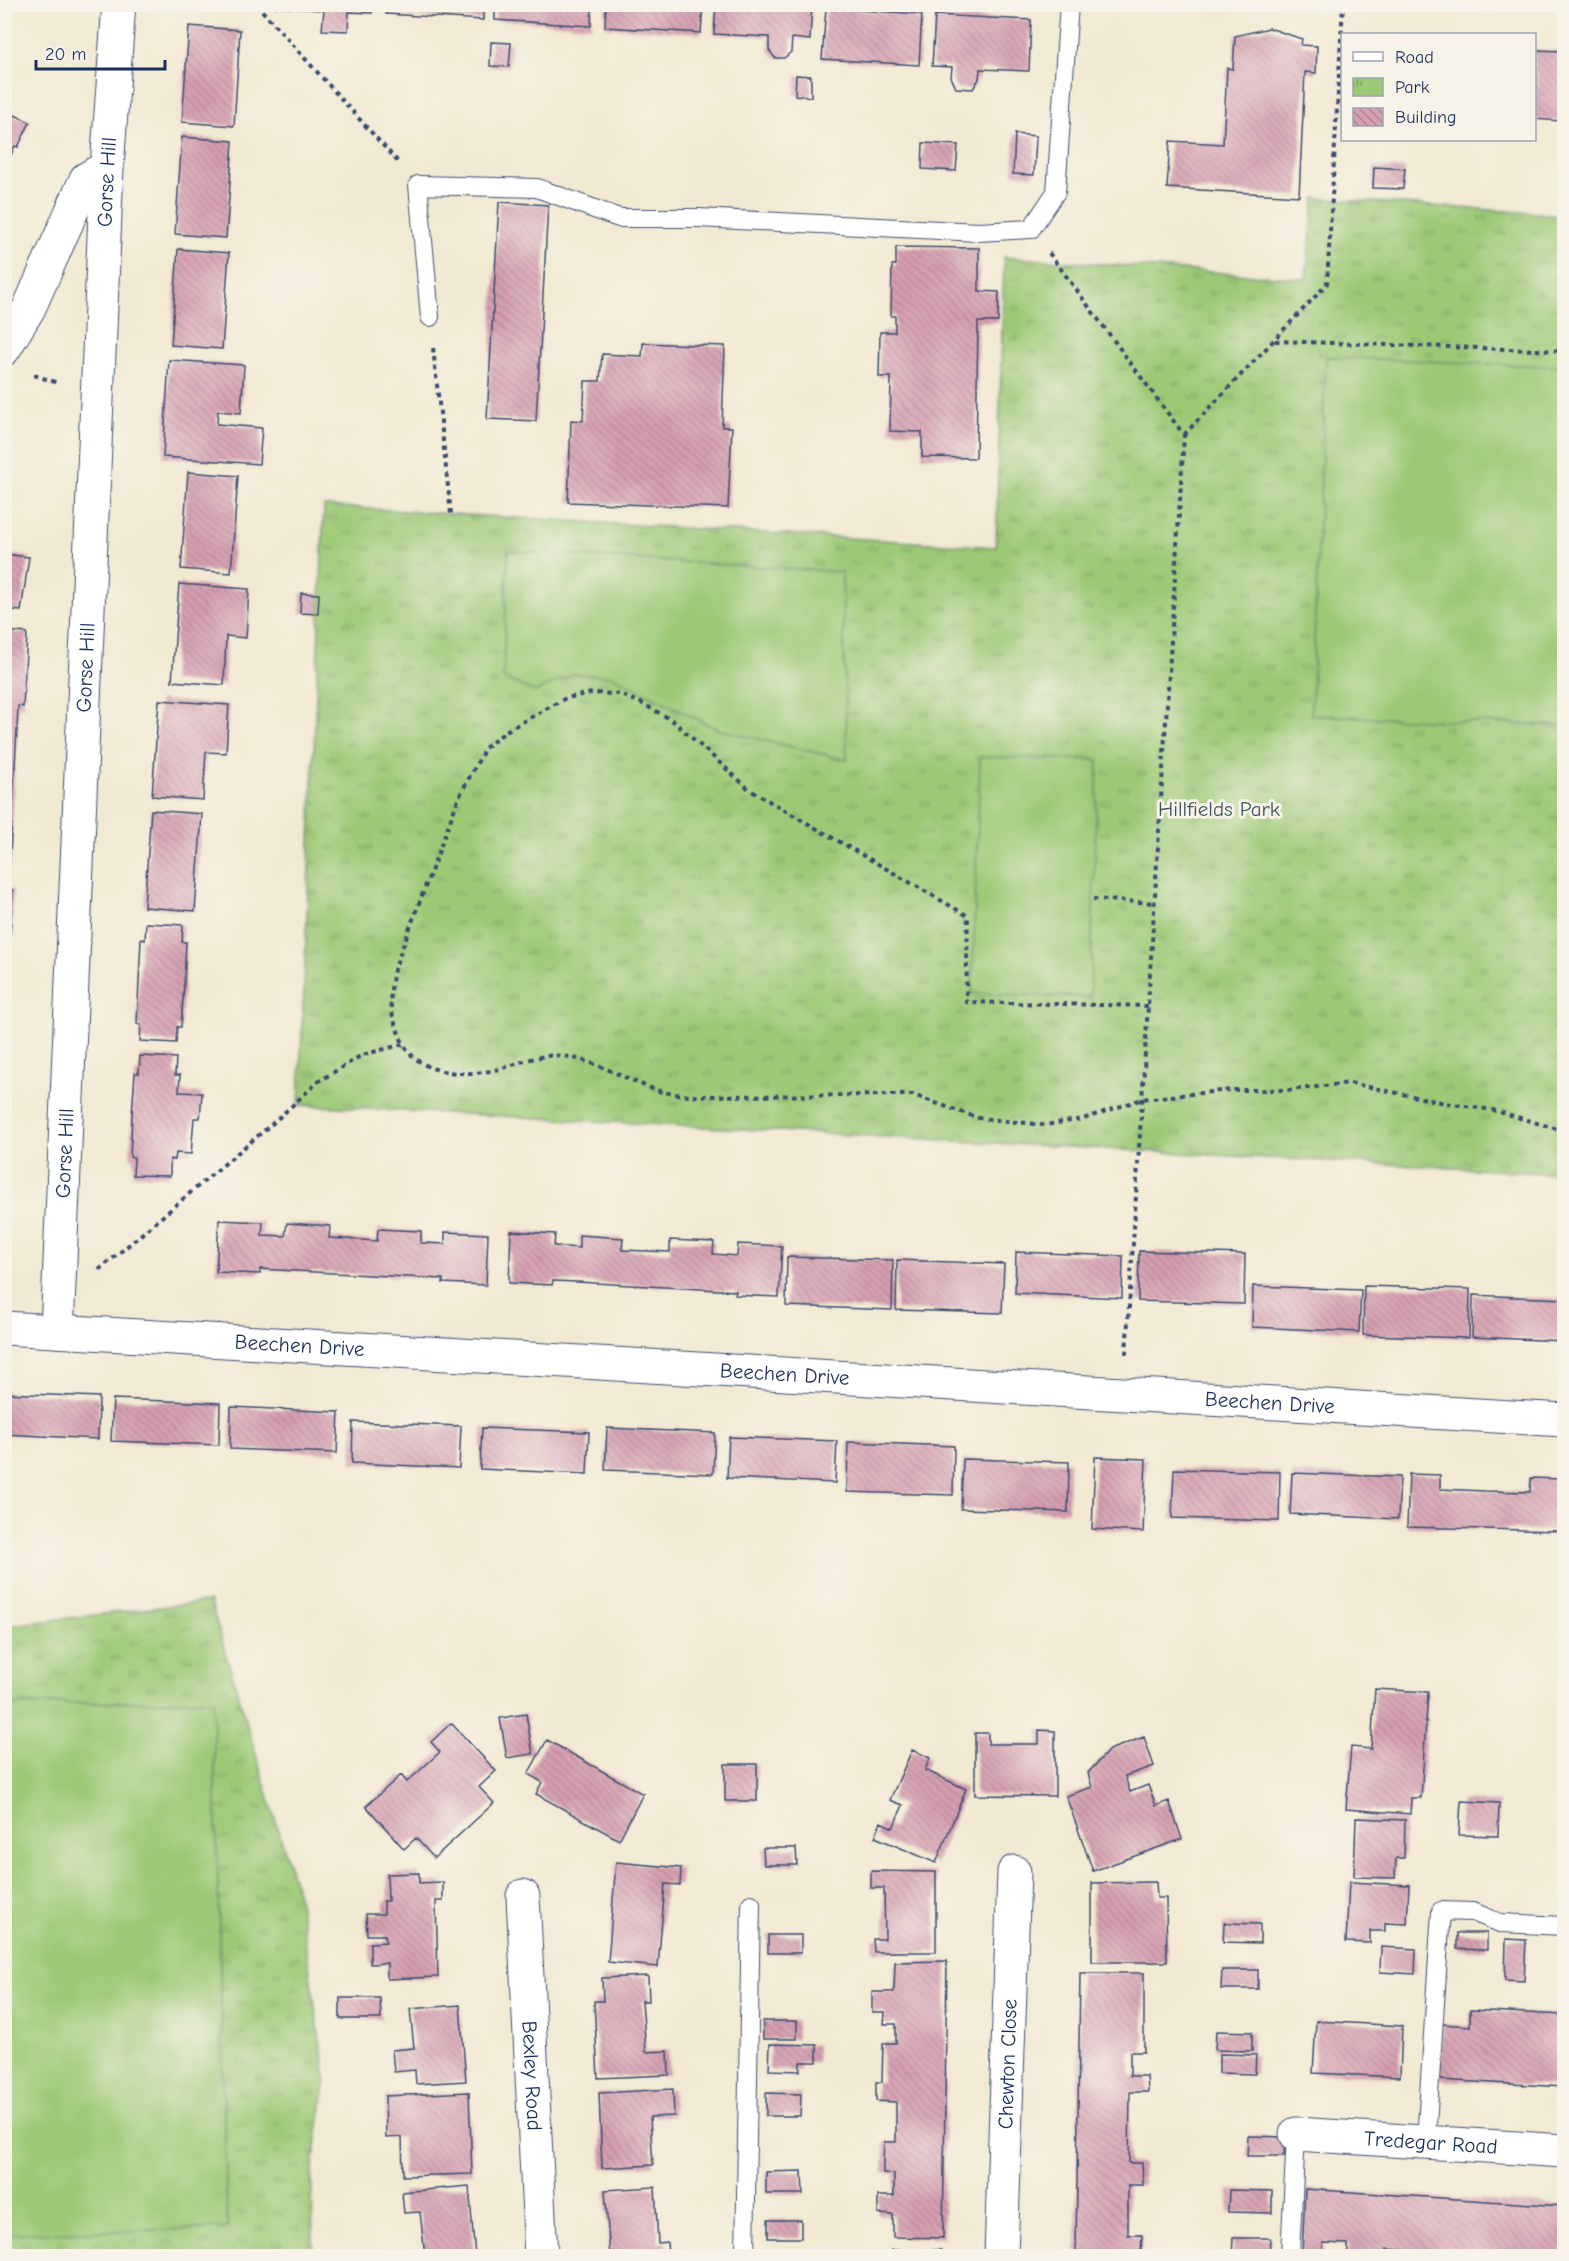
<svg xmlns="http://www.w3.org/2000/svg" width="1569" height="2261" font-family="'Comic Neue',sans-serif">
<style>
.park{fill:url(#park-tufts);stroke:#5c7c6a;stroke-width:1.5}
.garden{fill:#9dc976;stroke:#5c7c6a;stroke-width:1.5}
.building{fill:url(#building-back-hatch)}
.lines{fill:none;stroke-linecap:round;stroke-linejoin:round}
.service-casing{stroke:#3b4b6f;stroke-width:20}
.minor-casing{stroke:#3b4b6f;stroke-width:35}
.path{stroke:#3b4b6f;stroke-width:4;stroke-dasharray:4.5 4.5;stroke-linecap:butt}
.service{stroke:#fff;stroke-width:18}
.minor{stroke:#fff;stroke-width:33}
.labels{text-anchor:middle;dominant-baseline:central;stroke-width:6;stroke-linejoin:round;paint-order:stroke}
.street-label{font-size:21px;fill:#1b2f5e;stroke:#f7f3e8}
.park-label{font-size:21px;fill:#3c5664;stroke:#f7f3e8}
</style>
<defs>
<pattern id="park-tufts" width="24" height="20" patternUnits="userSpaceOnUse" patternTransform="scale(1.5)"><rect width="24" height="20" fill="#9dc976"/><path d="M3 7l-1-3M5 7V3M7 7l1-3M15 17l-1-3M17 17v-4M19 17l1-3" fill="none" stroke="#7fa464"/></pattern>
<pattern id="building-back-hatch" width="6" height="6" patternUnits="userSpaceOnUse" patternTransform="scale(1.5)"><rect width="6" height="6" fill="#d7a0b2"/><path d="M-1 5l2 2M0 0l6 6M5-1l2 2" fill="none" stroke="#ae8394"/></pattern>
</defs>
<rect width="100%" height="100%" fill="#f7f3e8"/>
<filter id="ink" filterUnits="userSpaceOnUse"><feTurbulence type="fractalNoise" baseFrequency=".0167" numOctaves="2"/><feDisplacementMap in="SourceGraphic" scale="12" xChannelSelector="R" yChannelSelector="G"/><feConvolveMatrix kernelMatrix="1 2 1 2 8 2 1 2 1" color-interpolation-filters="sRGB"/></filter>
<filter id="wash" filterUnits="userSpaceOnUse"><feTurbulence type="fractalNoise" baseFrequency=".008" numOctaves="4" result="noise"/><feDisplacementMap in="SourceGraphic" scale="24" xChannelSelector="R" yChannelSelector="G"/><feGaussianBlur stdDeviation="1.35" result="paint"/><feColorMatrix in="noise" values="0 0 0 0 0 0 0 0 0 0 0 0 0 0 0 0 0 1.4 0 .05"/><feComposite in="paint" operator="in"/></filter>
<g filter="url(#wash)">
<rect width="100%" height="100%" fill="#f2e9d2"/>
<path class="park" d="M 1315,198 L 1564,215 L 1564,1174 L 299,1105 L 324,506 L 996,547 L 1004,257 L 1306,279 Z
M 210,1601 L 298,1895 L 326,2078 L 312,2174 L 313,2256 L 5,2256 L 4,1626 Z"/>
<path class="garden" d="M 1326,357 L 1564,367 L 1564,726 L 1311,715 Z
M 508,551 L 842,572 L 847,760 L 717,729 L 612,676 L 574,674 L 535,692 L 503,678 Z
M 980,757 L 1098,760 L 1090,997 L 972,993 Z
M 213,1700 L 227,2228 L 5,2234 L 5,1705 Z"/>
<g id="blocks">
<path class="building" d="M 275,4 L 372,4 L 372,13 L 349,12 L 348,31 L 322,30 L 324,10 L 275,7 Z
M 387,4 L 483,4 L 483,20 L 386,14 Z
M 495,4 L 592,4 L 591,26 L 495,20 Z
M 606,4 L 703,4 L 701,33 L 605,27 Z
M 716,4 L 812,4 L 810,40 L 792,38 L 791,52 L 784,58 L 775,58 L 769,50 L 769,37 L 714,34 Z
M 826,8 L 922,14 L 919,65 L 822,59 Z
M 935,15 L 1031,20 L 1029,71 L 980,69 L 979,79 L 973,89 L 956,88 L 951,77 L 952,67 L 932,66 Z
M 189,26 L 240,30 L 234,126 L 182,122 Z
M 1269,28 L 1302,39 L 1301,45 L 1317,46 L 1316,73 L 1305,72 L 1299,196 L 1167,188 L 1170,141 L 1223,144 L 1227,68 L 1233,69 L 1235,36 Z
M 491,42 L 511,43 L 509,67 L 490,66 Z
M 1534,50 L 1564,51 L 1564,93 L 1562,93 L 1561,121 L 1534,119 Z
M 796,75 L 811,76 L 811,97 L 795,95 Z
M 4,110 L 30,122 L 18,147 L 15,146 L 4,170 Z
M 1015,134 L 1036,136 L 1034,175 L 1013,174 Z
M 182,137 L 233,141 L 226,238 L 175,234 Z
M 923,143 L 958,145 L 956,171 L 922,169 Z
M 1374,167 L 1405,169 L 1403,189 L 1373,188 Z
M 499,202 L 548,205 L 536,421 L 487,419 Z
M 896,247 L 979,248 L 979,291 L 999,292 L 998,322 L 978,322 L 976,458 L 922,457 L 922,432 L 890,431 L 891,377 L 879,377 L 880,332 L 895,332 L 895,316 L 891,316 L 892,265 L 896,265 Z
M 178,249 L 229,253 L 222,349 L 171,345 Z
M 643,343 L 725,346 L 722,427 L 732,427 L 728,508 L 568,502 L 571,420 L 583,421 L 585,381 L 600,381 L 602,354 L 642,356 Z
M 169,360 L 244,365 L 241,413 L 218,411 L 217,424 L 262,428 L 259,464 L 163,457 Z
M 188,472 L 238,476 L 231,573 L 181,569 Z
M 4,554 L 29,557 L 21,611 L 4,609 Z
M 179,584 L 249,589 L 246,638 L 226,636 L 224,685 L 172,681 Z
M 301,593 L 319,594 L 318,614 L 300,613 Z
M 4,631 L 27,633 L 23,707 L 18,706 L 17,730 L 8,890 L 13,890 L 10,933 L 4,933 Z
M 159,700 L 229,705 L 226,753 L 206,752 L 203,800 L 152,796 Z
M 151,810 L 202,814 L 195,911 L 144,907 Z
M 146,923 L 183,925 L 182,942 L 186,942 L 184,984 L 181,1027 L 177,1027 L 176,1043 L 140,1041 L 141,1025 L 137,1024 L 141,939 L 145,940 Z
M 4,945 L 9,945 L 7,989 L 4,989 Z
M 140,1056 L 176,1058 L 175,1075 L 180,1075 L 179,1092 L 202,1093 L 200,1118 L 194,1118 L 191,1154 L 176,1153 L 175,1160 L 170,1159 L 170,1176 L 133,1175 L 134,1158 L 130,1157 L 132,1115 L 135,1073 L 139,1073 Z
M 219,1220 L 263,1222 L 262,1235 L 285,1236 L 287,1223 L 330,1226 L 329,1238 L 377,1241 L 378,1229 L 421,1231 L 421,1243 L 445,1244 L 445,1232 L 488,1234 L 486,1285 L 443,1283 L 443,1279 L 260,1269 L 260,1274 L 216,1272 Z
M 511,1231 L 555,1234 L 554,1246 L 579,1248 L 579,1235 L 623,1238 L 622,1250 L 670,1252 L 670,1240 L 714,1242 L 713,1254 L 737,1256 L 738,1244 L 782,1246 L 779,1297 L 735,1295 L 736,1291 L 577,1282 L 553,1281 L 552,1285 L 509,1283 Z
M 1139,1251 L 1245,1254 L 1244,1304 L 1138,1301 Z
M 1016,1252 L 1123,1256 L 1122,1298 L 1015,1293 Z
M 787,1257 L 893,1260 L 892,1310 L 786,1306 Z
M 897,1260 L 1004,1264 L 1002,1313 L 896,1310 Z
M 1253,1286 L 1361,1290 L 1359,1332 L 1252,1327 Z
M 1364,1286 L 1470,1289 L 1469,1338 L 1363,1335 Z
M 1473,1295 L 1564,1299 L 1564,1341 L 1472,1337 Z
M 4,1393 L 99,1397 L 98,1439 L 4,1434 Z
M 113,1399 L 220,1403 L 219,1445 L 111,1441 Z
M 231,1407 L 339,1412 L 337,1453 L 230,1449 Z
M 353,1422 L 461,1426 L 459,1468 L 352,1463 Z
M 482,1428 L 589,1432 L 587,1474 L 480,1469 Z
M 607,1428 L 715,1433 L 713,1474 L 605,1470 Z
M 729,1437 L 837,1441 L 835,1483 L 727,1478 Z
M 848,1442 L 954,1446 L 953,1495 L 847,1492 Z
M 1095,1457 L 1146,1459 L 1143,1532 L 1092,1529 Z
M 963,1459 L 1069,1462 L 1068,1512 L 961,1509 Z
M 1174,1469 L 1280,1472 L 1279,1521 L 1172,1518 Z
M 1292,1473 L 1400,1477 L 1398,1519 L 1290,1514 Z
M 1409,1474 L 1440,1475 L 1440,1489 L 1485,1491 L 1530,1492 L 1531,1478 L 1562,1479 L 1560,1531 L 1407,1527 Z
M 1375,1689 L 1428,1692 L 1421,1798 L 1411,1798 L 1410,1814 L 1346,1809 L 1351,1747 L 1371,1749 Z
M 526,1714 L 533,1754 L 507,1758 L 500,1718 Z
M 451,1723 L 496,1771 L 479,1787 L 494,1803 L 434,1858 L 416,1838 L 404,1849 L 366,1806 L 401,1775 L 407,1782 L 440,1752 L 431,1742 Z
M 1039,1730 L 1055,1731 L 1055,1796 L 975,1795 L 975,1733 L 988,1733 L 988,1744 L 1039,1744 Z
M 1144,1737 L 1154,1766 L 1125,1776 L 1130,1792 L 1148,1785 L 1156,1806 L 1169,1801 L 1182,1839 L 1093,1871 L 1066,1796 L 1092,1787 L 1088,1773 L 1109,1750 Z
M 547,1740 L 643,1794 L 619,1840 L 536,1794 L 542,1782 L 528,1774 Z
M 912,1750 L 930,1758 L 925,1770 L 966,1789 L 936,1863 L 875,1837 L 881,1822 L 893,1828 L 903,1805 L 890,1800 Z
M 725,1764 L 757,1764 L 757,1801 L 725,1801 Z
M 1461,1801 L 1499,1803 L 1498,1836 L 1459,1835 Z
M 1356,1818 L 1405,1820 L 1404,1858 L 1396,1858 L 1395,1878 L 1354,1877 Z
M 763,1848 L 796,1848 L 797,1865 L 764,1865 Z
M 616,1862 L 681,1868 L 680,1885 L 665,1884 L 658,1967 L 608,1962 Z
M 871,1871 L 936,1872 L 936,1952 L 874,1952 L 873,1939 L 885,1939 L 884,1888 L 871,1888 Z
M 419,1873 L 419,1883 L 443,1882 L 443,1901 L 436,1901 L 438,1977 L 387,1979 L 387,1963 L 370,1964 L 370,1943 L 386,1942 L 385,1935 L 367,1935 L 366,1914 L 384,1914 L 384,1901 L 388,1901 L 387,1874 Z
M 1156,1882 L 1157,1898 L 1166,1898 L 1167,1962 L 1092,1962 L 1092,1883 Z
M 1349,1882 L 1409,1885 L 1407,1924 L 1385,1923 L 1385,1931 L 1370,1931 L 1370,1943 L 1346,1942 Z
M 1224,1923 L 1260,1924 L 1260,1943 L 1223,1942 Z
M 1457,1933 L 1487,1933 L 1487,1950 L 1457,1949 Z
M 768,1935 L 801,1935 L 801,1953 L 768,1953 Z
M 1506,1939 L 1526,1940 L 1524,1981 L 1505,1980 Z
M 1381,1947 L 1416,1949 L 1415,1974 L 1380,1972 Z
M 947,1961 L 943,2238 L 893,2237 L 893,2215 L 878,2214 L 878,2196 L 894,2196 L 894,2174 L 883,2173 L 883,2159 L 884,2142 L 896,2142 L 896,2102 L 876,2101 L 876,2082 L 882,2082 L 883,2043 L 896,2043 L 896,2024 L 884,2024 L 885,2012 L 872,2012 L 872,1992 L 894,1992 L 895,1962 Z
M 1222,1970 L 1258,1970 L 1258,1989 L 1221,1989 Z
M 1080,1973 L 1144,1973 L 1144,2052 L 1130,2052 L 1130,2076 L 1147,2076 L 1148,2092 L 1130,2092 L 1129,2163 L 1142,2163 L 1143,2185 L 1128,2185 L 1128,2235 L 1142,2235 L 1141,2254 L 1076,2252 Z
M 648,1976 L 649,2001 L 642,2001 L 646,2052 L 668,2051 L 669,2075 L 598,2078 L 594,2001 L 603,2001 L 602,1978 Z
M 340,1998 L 380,1998 L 381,2019 L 340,2019 Z
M 460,2005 L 466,2081 L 416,2084 L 415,2070 L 394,2072 L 392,2050 L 414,2048 L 410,2009 Z
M 1470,2010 L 1564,2015 L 1564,2087 L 1439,2080 L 1442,2024 L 1470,2026 Z
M 763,2021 L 797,2021 L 797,2039 L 763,2039 Z
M 1316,2021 L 1402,2026 L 1400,2077 L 1313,2073 Z
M 1216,2031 L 1252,2032 L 1252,2051 L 1215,2050 Z
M 770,2044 L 817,2045 L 817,2062 L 800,2062 L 800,2071 L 769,2070 Z
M 1219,2054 L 1256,2055 L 1255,2074 L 1219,2073 Z
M 673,2089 L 674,2116 L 650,2117 L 653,2165 L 602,2168 L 599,2093 Z
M 469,2092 L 472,2174 L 403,2176 L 402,2137 L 386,2138 L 385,2096 Z
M 766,2093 L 801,2094 L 800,2116 L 766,2116 Z
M 1248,2136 L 1284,2137 L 1284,2156 L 1247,2156 Z
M 802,2171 L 803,2194 L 766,2194 L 766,2172 Z
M 469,2186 L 475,2256 L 425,2256 L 420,2212 L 404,2213 L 402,2192 Z
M 655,2187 L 658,2243 L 667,2242 L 668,2256 L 610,2256 L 605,2190 Z
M 1305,2189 L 1564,2206 L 1564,2256 L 1476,2256 L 1476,2253 L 1451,2252 L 1451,2256 L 1411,2256 L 1411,2251 L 1387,2249 L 1386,2256 L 1348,2256 L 1348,2244 L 1323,2243 L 1323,2256 L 1302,2256 Z
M 1229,2190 L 1272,2191 L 1272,2213 L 1228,2212 Z
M 768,2220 L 801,2220 L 801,2238 L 768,2238 Z
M 1233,2238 L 1270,2238 L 1269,2256 L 1232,2256 Z
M 892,2250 L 941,2250 L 941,2256 L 892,2256 Z"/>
</g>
</g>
<g filter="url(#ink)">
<use href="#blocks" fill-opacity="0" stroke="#3b4b6f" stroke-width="1.5"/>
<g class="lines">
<defs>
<path id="service" d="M 430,317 L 418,185 L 537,188 L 619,218 L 698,218 L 979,232 L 1031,229 L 1056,192 L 1069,4
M 1426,2141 L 1441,1911 L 1473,1912 L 1500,1923 L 1564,1926
M 745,2256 L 751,1904
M 1290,2256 L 1296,2134"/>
<g id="minor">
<path d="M 4,349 L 29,308 L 86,179 L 107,167"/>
<path id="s1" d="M 4,1328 L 1564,1420"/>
<path id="s2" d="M 57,1331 L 107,167 L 119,4"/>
<path id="s3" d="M 523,1896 L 541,2256"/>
<path id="s4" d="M 1296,2134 L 1564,2151"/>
<path id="s5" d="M 1001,2256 L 1014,1872"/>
</g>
</defs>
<use href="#service" class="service-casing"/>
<use href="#minor" class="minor-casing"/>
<path class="path" d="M 256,4 L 398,162
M 1049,253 L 1184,435 L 1126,1354
M 1275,341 L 1564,351
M 433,348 L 451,514
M 34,375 L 58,383
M 1184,435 L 1327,284 L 1343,4
M 1093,899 L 1154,903
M 1148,1006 L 966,1002 L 968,916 L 750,790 L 672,720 L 641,703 L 619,694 L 592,693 L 566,698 L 506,731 L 485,748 L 459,797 L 394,970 C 388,1003 389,1010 402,1041 C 418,1075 462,1077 495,1070 C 516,1065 539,1053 562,1056 C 596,1060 624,1079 656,1090 C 667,1094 681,1094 692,1096 L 913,1095 L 978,1118 L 1045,1125 L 1083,1119 L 1142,1099 L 1231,1090 L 1290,1090 L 1350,1083 L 1445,1103 L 1493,1110 L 1564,1131
M 99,1270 L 273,1123 L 319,1081 L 362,1055 L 404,1044"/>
<use href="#service" class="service"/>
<use href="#minor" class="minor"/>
</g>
</g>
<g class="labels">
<g class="street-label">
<text stroke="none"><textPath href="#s2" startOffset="1150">Gorse Hill</textPath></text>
<text stroke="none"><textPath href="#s2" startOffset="664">Gorse Hill</textPath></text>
<text stroke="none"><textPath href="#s2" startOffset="178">Gorse Hill</textPath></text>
<text stroke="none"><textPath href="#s1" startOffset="296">Beechen Drive</textPath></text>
<text stroke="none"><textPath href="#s1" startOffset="782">Beechen Drive</textPath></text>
<text stroke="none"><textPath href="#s1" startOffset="1268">Beechen Drive</textPath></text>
<text stroke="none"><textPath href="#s5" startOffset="192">Chewton Close</textPath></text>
<text stroke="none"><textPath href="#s3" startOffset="180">Bexley Road</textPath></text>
<text stroke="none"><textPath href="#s4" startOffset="135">Tredegar Road</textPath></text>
</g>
<g class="park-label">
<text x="1219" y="809">Hillfields Park</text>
</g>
</g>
<rect width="1569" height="2261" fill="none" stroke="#f7f3e8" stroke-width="24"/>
<rect x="1341" y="33" width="195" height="108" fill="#f7f3e8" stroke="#9fa5b1" stroke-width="1.5"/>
<rect x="1353" y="52" width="30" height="9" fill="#ffffff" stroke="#9fa5b1" stroke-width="1.5"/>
<text x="1395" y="63" font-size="18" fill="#1b2f5e">Road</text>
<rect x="1353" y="78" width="30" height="18" fill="url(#park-tufts)" stroke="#9fa5b1" stroke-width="1.5"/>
<text x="1395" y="93" font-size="18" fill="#1b2f5e">Park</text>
<rect x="1353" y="108" width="30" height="18" fill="url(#building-back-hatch)" stroke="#9fa5b1" stroke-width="1.5"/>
<text x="1395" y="123" font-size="18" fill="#1b2f5e">Building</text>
<path d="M36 60v9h129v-9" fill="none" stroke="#1b2f5e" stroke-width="3"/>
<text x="45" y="60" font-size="18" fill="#1b2f5e" stroke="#f7f3e8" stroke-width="4.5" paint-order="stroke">20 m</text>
</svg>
